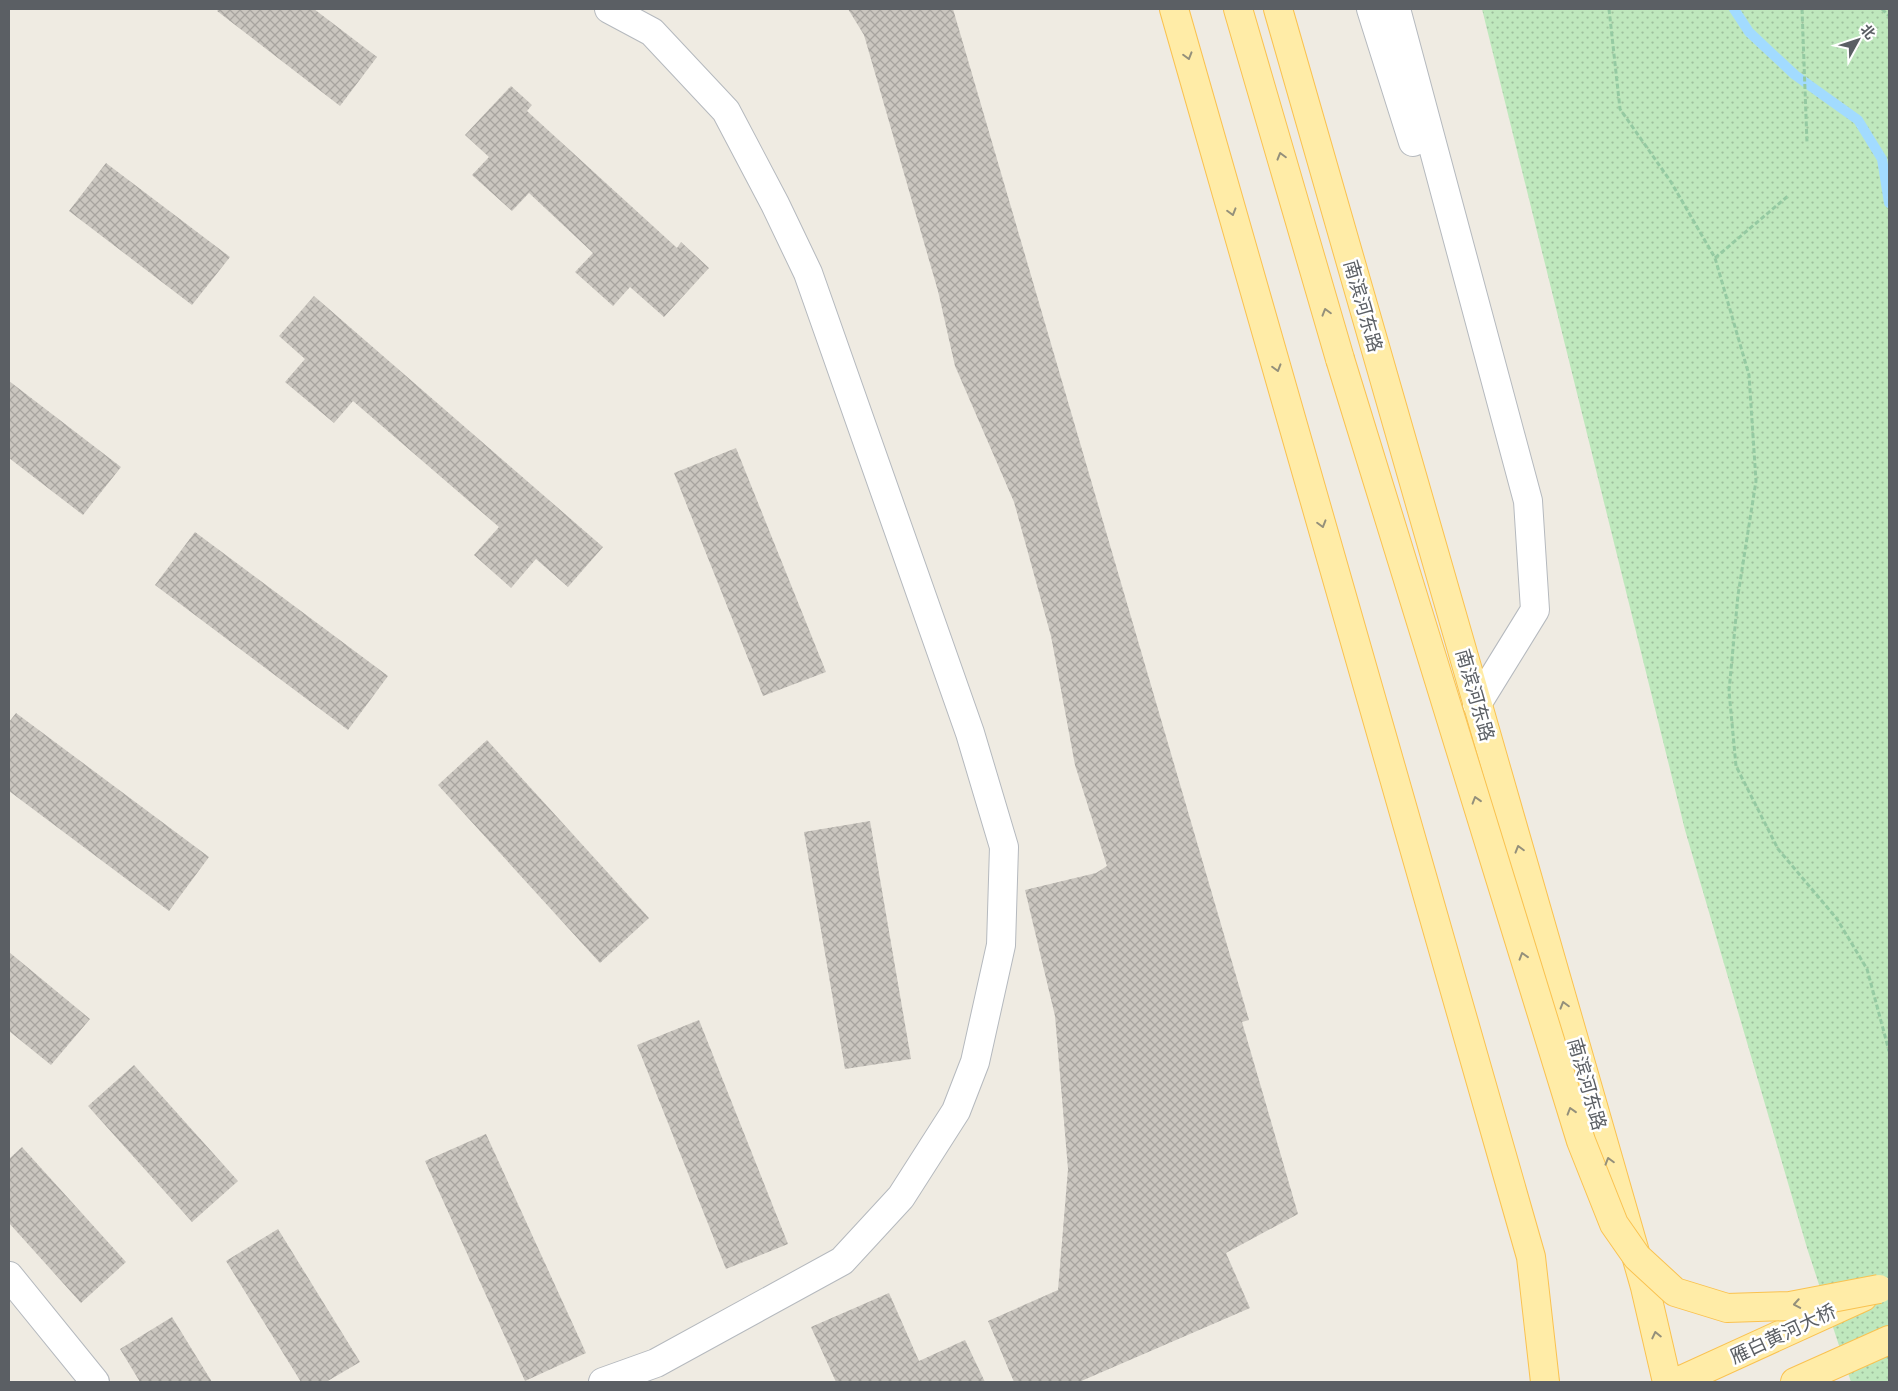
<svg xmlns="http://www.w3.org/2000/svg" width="1898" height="1391" font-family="Cabin,'Noto Sans SC',sans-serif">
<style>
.park{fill:url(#park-dots)}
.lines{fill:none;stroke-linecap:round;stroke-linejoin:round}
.stream{stroke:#a2dbff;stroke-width:10}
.building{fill:url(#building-cross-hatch)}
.minor-casing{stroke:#b5b9be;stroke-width:30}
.major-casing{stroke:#fac250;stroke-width:30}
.path{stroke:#95caa2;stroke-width:3;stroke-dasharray:5 2.5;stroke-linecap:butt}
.minor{stroke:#fff;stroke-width:28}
.major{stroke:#ffeca7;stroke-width:28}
.major-bridge-casing{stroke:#fac250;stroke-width:30;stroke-linecap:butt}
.major-bridge{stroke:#ffeca7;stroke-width:28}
.oneway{stroke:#94907b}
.labels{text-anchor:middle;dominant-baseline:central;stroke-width:5;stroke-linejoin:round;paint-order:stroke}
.street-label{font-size:19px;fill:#5b5f64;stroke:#fff}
</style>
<defs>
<pattern id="park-dots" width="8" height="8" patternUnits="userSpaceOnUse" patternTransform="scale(1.25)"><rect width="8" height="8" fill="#bfe8bd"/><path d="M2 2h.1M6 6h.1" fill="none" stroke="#9ebf9d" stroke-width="1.8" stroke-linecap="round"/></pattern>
<pattern id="building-cross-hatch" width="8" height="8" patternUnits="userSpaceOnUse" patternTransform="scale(1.25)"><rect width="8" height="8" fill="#cac6bf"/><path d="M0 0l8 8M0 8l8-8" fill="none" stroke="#a7a49f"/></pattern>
</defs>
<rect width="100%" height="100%" fill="#efebe2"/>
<path class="park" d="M 1482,9 L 1889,9 L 1889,1382 L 1851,1382 L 1807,1248 L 1685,830 Z"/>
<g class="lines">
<path class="stream" d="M 1734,9 L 1749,32 L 1795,75 L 1858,120 L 1882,159 L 1889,203"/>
</g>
<path class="building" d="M 219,9 L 314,9 L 377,57 L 340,106 L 217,11 Z
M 848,9 L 953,9 L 1249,1020 L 1242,1022 L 1298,1214 L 1226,1253 L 1250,1308 L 1079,1382 L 1014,1382 L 988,1321 L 1058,1290 L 1068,1169 L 1055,1016 L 1025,890 L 1096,873 L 1107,866 L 1075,765 L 1051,636 L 1014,502 L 955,366 L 938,291 L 864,35 Z
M 511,86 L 532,105 L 527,111 L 677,248 L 681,242 L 709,268 L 664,317 L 630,287 L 613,306 L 575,272 L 593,253 L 529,193 L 512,211 L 472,175 L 489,157 L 465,135 Z
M 106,163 L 230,257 L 192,305 L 69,211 Z
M 314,296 L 603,547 L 568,587 L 536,559 L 511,588 L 474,555 L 499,527 L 353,401 L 334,423 L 285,382 L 305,359 L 279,336 Z
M 9,381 L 121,467 L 83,515 L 9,458 Z
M 736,448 L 826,672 L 763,696 L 674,473 Z
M 195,532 L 388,676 L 348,730 L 155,585 Z
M 16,713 L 209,857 L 169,911 L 9,791 L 9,722 Z
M 487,740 L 649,918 L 600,963 L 438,785 Z
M 870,821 L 911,1059 L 845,1069 L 804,832 Z
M 9,952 L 90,1019 L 51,1065 L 9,1031 Z
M 699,1020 L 788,1244 L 726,1269 L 637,1045 Z
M 134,1065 L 238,1181 L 192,1222 L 88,1106 Z
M 486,1134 L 586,1353 L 525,1381 L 425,1161 Z
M 22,1147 L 126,1262 L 81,1303 L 9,1223 L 9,1159 Z
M 278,1229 L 360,1362 L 326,1382 L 301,1382 L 226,1261 Z
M 889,1293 L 919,1361 L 965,1340 L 985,1382 L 836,1382 L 811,1327 Z
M 172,1317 L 212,1382 L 140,1382 L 120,1349 Z"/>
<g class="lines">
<defs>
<path id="minor" d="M 1371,9 L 1413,142
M 1396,9 L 1528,501 L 1535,610 L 1477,704
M 9,1276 L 95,1382
M 603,1382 L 656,1363 L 842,1261 L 901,1197 L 956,1111 L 975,1062 L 1001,945 L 1004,847 L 970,733 L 808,273 L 775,204 L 726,111 L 652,32 L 609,9"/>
<path id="major" d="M 1174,9 L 1531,1257 L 1545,1382
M 1238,9 L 1340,359
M 1278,9 L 1645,1287 L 1667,1382
M 1677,1382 L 1863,1297
M 1795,1382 L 1889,1340"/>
</defs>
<use href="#minor" class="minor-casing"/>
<use href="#major" class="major-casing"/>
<path class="path" d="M 1609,9 L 1620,109 L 1671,182 L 1715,258 L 1749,375 L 1756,481 L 1738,595 L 1729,691 L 1736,766 L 1778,849 L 1837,919 L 1867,969 L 1889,1051
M 1802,9 L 1807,143
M 1882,9 L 1889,16
M 1715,258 L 1788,196"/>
<use href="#minor" class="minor"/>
<use href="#major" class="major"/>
<defs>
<path id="major-bridge" d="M 1340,359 L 1581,1141 L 1614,1224 L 1637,1257 L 1675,1292 L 1727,1308 L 1790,1306 L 1879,1289"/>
</defs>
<use href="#major-bridge" class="major-bridge-casing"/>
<use href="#major-bridge" class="major-bridge"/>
</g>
<defs><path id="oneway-chevron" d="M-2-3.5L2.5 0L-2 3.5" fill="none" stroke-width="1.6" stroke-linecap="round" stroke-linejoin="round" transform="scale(1.25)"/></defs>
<g class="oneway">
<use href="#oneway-chevron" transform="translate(1188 56) rotate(74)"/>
<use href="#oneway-chevron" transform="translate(1281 156) rotate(-106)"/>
<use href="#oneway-chevron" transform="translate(1232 212) rotate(74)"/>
<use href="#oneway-chevron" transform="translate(1326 312) rotate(-106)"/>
<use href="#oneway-chevron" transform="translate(1277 368) rotate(74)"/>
<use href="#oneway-chevron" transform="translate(1322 524) rotate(74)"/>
<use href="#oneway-chevron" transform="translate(1476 800) rotate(-107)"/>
<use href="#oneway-chevron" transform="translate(1519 849) rotate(-106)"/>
<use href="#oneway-chevron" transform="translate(1523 956) rotate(-107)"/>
<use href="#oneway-chevron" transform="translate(1564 1005) rotate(-106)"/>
<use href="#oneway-chevron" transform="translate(1571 1111) rotate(-107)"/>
<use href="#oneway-chevron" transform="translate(1609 1161) rotate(-106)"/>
<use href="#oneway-chevron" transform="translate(1797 1304) rotate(170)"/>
<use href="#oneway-chevron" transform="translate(1656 1335) rotate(-103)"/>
</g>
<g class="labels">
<g class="street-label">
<text transform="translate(1363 306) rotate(74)">南滨河东路</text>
<text transform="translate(1475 695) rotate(74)">南滨河东路</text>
<text transform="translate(1587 1084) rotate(74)">南滨河东路</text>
<text transform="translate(1783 1334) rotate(-25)">雁白黄河大桥</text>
</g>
</g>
<rect width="1898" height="1391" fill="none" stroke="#5b5f64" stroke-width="20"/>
<g transform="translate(1858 40) rotate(50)" stroke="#ffffff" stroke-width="4" paint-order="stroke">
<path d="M0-4L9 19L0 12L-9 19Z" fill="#5b5f64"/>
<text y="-8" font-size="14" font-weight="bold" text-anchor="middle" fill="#5b5f64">北</text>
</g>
</svg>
